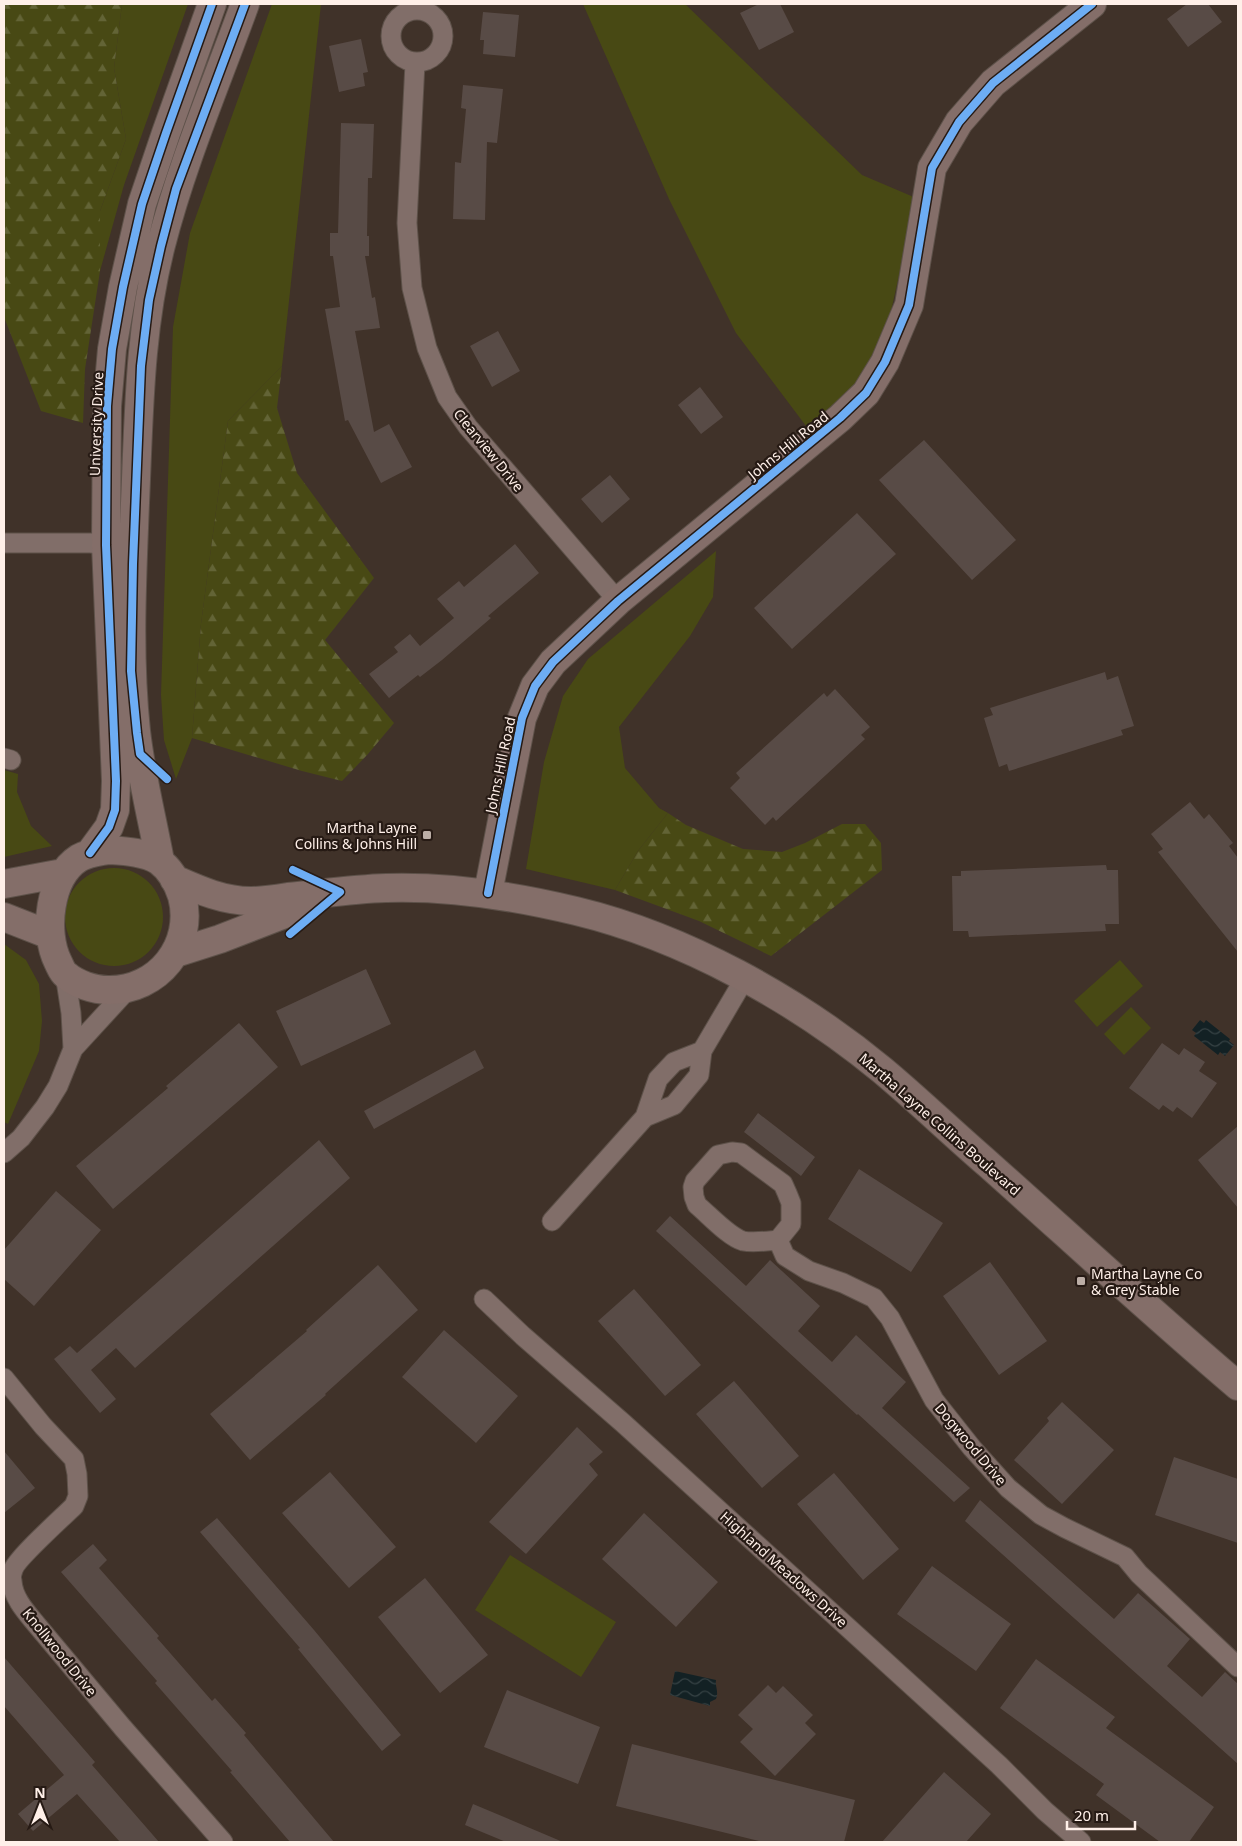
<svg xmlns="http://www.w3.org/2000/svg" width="1242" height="1846" font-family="'Noto Sans',sans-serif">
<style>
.grass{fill:#484914}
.forest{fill:url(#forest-firs)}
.water{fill:url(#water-waves)}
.building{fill:#584b46}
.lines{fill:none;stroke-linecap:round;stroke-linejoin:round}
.street-casing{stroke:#5d5149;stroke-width:21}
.secondary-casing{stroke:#5d5149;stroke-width:30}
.street{stroke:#816e69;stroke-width:19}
.secondary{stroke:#846e69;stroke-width:28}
.cycleway-casing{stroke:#261a14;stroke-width:11}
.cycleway{stroke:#6dadf4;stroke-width:8}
.poi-dot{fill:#bcaea6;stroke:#261a14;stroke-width:2}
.labels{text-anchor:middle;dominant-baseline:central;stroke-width:4.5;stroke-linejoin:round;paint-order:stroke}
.street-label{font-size:14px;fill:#fff0e9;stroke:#261a14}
.poi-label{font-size:14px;fill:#fff0e9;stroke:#261a14;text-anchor:end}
</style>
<defs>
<pattern id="forest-firs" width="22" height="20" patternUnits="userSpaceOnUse" patternTransform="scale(1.25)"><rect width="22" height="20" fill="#484914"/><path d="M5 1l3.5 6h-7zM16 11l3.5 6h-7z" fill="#636436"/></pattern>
<pattern id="water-waves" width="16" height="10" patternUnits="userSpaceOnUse" patternTransform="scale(1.25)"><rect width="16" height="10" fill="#132124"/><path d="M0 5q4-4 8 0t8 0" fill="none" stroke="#364244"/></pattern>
</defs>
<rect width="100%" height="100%" fill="#403229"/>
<path class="grass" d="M 122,4 L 188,4 L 124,185 L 100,271 L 100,211 L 126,139 L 114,68 Z
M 272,4 L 321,4 L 282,366 L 228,421 L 201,624 L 192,738 L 176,779 L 164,740 L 161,695 L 173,327 L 190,233 Z
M 583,4 L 685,4 L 862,175 L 916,198 L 888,325 L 862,377 L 809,430 L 736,333 L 669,199 Z
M 716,551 L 713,597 L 690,636 L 619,727 L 625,768 L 659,808 L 668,813 L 638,851 L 615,890 L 526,869 L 544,762 L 563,696 L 588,659 Z
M 4,770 L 18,774 L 17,792 L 31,826 L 52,846 L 4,857 Z
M65 917a49 49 0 1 1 98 0a49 49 0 1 1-98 0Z
M 4,944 L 26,960 L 39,984 L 42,1021 L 39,1051 L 8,1124 L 4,1122 Z
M 1120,960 L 1143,986 L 1097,1027 L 1074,1001 Z
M 1131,1007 L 1151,1028 L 1124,1055 L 1104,1034 Z
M 510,1555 L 616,1622 L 581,1677 L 475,1610 Z"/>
<path class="forest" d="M 4,4 L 122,4 L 114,68 L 126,139 L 100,211 L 100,271 L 85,369 L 83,423 L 41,411 L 4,317 Z
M 282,366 L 277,408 L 297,473 L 374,578 L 325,640 L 394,723 L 368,754 L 342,781 L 302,771 L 192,738 L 201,624 L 228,421 Z
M 668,813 L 686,825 L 743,849 L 782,852 L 805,843 L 842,824 L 865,824 L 881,843 L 882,870 L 771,956 L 699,921 L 615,890 L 638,851 Z"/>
<path class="water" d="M 1200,1020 L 1204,1023 L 1206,1020 L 1230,1039 L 1229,1041 L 1234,1045 L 1225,1056 L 1220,1052 L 1218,1055 L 1194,1036 L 1196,1033 L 1192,1030 Z
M 675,1671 L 716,1680 C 715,1687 719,1692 716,1699 L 710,1702 L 710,1706 L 670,1695 Z"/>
<path class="building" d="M 759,4 L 780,4 L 794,32 L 759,50 L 740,13 Z
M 1187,4 L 1208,4 L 1222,22 L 1188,47 L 1167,19 Z
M 483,12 L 519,15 L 515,57 L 483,54 L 484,40 L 480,40 Z
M 361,39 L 368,72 L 363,73 L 365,86 L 339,92 L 329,46 Z
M 463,85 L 503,89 L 497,143 L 487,142 L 485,220 L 453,219 L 455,162 L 461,163 L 466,109 L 461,108 Z
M 341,123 L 374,124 L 372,178 L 368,178 L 367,236 L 369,236 L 369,256 L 365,256 L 372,298 L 375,297 L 380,328 L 355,331 L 374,432 L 389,424 L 412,467 L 381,483 L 348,420 L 345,421 L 325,309 L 340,307 L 333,256 L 330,256 L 330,233 L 338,233 Z
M 498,331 L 520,371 L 492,387 L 470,346 Z
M 700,387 L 723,417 L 701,434 L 678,405 Z
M 924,440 L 1016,540 L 972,580 L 879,480 Z
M 610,475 L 630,499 L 602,523 L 581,499 Z
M 857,513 L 896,554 L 792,649 L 754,608 Z
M 515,544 L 539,573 L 488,616 L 491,618 L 442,660 L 420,677 L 418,675 L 389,698 L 369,674 L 398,652 L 394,647 L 410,634 L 420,646 L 454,618 L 437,599 L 459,581 L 464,587 Z
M 1105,672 L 1107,680 L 1118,676 L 1134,726 L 1121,730 L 1123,735 L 1009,771 L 1007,764 L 999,767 L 984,718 L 993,715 L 990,708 Z
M 835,689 L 870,727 L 861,735 L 865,739 L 776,821 L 773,817 L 765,825 L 730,788 L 740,778 L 736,773 L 824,693 L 827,697 Z
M 1190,802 L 1204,819 L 1209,814 L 1233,843 L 1229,846 L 1238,858 L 1238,952 L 1158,852 L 1163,849 L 1151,834 Z
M 1106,865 L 1107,870 L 1118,870 L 1119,924 L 1105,924 L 1106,931 L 969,937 L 968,931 L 953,931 L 952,876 L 961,876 L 961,871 Z
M 366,969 L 391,1024 L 301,1066 L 276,1011 Z
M 239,1023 L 278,1067 L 113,1209 L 76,1166 L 168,1088 L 166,1086 Z
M 1162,1043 L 1179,1055 L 1184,1048 L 1205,1062 L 1199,1071 L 1217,1083 L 1192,1118 L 1177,1107 L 1173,1112 L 1163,1105 L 1159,1110 L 1129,1088 Z
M 475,1050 L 484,1068 L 374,1129 L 364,1111 Z
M 758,1113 L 815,1157 L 801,1176 L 744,1132 Z
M 1238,1126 L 1238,1208 L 1198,1160 Z
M 319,1140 L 350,1178 L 135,1368 L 116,1348 L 91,1370 L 116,1399 L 100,1413 L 54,1359 L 70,1346 L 77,1353 Z
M 859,1169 L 943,1223 L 911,1272 L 828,1219 Z
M 56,1191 L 101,1230 L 34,1306 L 4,1279 L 4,1250 Z
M 670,1216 L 746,1286 L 770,1260 L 820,1306 L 798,1331 L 832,1362 L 856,1335 L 906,1382 L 882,1408 L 970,1488 L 954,1502 L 858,1414 L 857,1415 L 656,1231 Z
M 990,1262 L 1047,1341 L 999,1375 L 943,1296 Z
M 378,1265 L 418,1310 L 325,1394 L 326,1395 L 250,1460 L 210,1414 L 307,1331 L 306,1330 Z
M 634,1289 L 701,1365 L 665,1396 L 598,1321 Z
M 444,1330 L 518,1396 L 476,1443 L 402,1377 Z
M 734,1381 L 799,1456 L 762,1488 L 696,1414 Z
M 1062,1402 L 1114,1450 L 1062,1504 L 1014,1460 L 1049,1421 L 1047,1418 Z
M 577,1427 L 603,1452 L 589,1464 L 598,1475 L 526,1554 L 489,1522 Z
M 4,1451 L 35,1488 L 4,1513 Z
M 1174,1457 L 1238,1479 L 1238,1543 L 1155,1515 Z
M 330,1472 L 396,1547 L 349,1588 L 282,1513 Z
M 834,1473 L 899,1549 L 863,1580 L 797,1504 Z
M 980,1500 L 1114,1619 L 1138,1593 L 1190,1639 L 1167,1666 L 1202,1697 L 1225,1672 L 1238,1684 L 1238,1764 L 965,1521 Z
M 644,1513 L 718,1582 L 676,1627 L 602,1559 Z
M 217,1518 L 314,1630 L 401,1735 L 382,1751 L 298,1649 L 300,1648 L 200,1532 Z
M 93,1544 L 107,1560 L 99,1568 L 159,1636 L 157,1638 L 212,1701 L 215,1698 L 246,1733 L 244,1735 L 334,1842 L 290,1842 L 230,1772 L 232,1771 L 155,1683 L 157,1681 L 61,1572 Z
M 932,1566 L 1011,1624 L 976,1671 L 897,1614 Z
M 425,1578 L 488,1655 L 440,1693 L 378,1617 Z
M 4,1657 L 95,1762 L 92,1765 L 159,1842 L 120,1842 L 77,1794 L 33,1831 L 18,1814 L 64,1775 L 4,1706 Z
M 1036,1659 L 1115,1717 L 1106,1728 L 1214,1807 L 1189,1842 L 1160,1842 L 1096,1795 L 1104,1784 L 1000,1708 Z
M 768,1685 L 776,1693 L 783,1686 L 813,1715 L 805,1723 L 816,1734 L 775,1776 L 740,1742 L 753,1729 L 738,1715 Z
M 507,1690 L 600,1727 L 578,1784 L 484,1747 Z
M 632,1744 L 855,1800 L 844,1842 L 763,1842 L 616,1806 Z
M 944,1772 L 991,1814 L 966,1842 L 882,1842 Z
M 473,1804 L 563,1842 L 506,1842 L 465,1825 Z"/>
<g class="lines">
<defs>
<path id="street" d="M391 36a26 26 0 1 1 52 0a26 26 0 1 1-52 0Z
M 415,63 L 407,223 L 412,288 L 427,348 L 447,397 L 468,427 L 618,601
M 4,543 L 91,543 L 106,545
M 4,758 L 11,760
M 65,974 L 71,1013 L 73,1049
M 645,1117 L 674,1105 L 699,1075 L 702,1051 L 745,978
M 732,1152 L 741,1153 L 783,1184 L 787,1193 L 791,1203 L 791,1224 L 778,1240 C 767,1241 754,1243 743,1241 C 729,1237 709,1215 697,1205 L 694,1197 L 693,1187 L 695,1181 L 718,1155 Z
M 4,1153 L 21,1138 L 45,1107 L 58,1086 L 73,1049 L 129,988
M 552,1221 L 645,1117 L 658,1079 L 674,1062 L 702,1051
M 778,1240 L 785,1256 L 809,1271 L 843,1283 L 874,1298 L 890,1318 L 934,1400 L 972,1448 L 1008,1488 L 1041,1515 L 1065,1528 L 1125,1557 L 1139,1574 L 1238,1667
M 484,1299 L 523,1336 L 623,1423 L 999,1765 L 1045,1811 L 1081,1842
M 4,1378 L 43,1426 L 74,1459 L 77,1474 L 78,1496 L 74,1506 C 63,1517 16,1559 13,1570 C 12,1573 11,1578 12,1581 C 13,1598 26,1612 36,1624 L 123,1728 L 223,1842"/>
<path id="secondary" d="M 108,850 C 124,851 146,852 159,861 C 170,869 178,884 182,896 C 195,945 158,991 108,990 C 94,990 76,984 66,975 C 62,972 60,966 58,962 C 43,932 49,877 79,858 C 88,853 98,852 108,850 Z
M 90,853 L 109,827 L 115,810 L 116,781 L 106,545 L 107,406 L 112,349 L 123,287 L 142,204 L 166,133 L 212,4
M 160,861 C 152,818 141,775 136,731 C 128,656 132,579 135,503 C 139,416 139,330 161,245 C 182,163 216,84 245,4
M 174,879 C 199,890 223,901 251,901 C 263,901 276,899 288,897 C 320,894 353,889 386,888 C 450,886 514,896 576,911 C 684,937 796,999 882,1070 C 918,1100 952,1133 988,1164 C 1071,1238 1153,1314 1238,1386
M 4,884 L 63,873
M 488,893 L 522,718 L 535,686 L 553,662 L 618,601 L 840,418 L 866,393 L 885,362 L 909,305 L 932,168 L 959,122 L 993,83 L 1092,4
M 4,917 L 50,935
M 176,953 L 220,939 L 308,905"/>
</defs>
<use href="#street" class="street-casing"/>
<use href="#secondary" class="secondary-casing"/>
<use href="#street" class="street"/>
<use href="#secondary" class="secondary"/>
<defs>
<path id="cycleway" d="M 167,779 L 140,754 L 137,733 L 131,671 L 133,564 L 141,366 L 149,300 L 161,246 L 176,189 L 245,4
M 90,853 L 109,827 L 115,810 L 116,781 L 106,545 L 107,406 L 112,349 L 123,287 L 142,204 L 166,133 L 212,4
M 488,893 L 522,718 L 535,686 L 553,662 L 618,601 L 840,418 L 866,393 L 885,362 L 909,305 L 932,168 L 959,122 L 993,83 L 1092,4
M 290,934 L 340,892 L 293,870"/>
</defs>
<use href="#cycleway" class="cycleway-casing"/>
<use href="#cycleway" class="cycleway"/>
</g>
<g class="poi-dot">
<rect x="422" y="830" width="10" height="10" rx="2.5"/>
<rect x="1076" y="1276" width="10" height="10" rx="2.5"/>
</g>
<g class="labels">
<g class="street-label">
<text transform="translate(96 424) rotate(-88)">University Drive</text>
<text transform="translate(788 445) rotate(-39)">Johns Hill Road</text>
<text transform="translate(489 450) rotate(51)">Clearview Drive</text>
<text transform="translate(500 765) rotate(-78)">Johns Hill Road</text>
<text transform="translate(940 1124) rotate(41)">Martha Layne Collins Boulevard</text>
<text transform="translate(971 1444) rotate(50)">Dogwood Drive</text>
<text transform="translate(784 1569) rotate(42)">Highland Meadows Drive</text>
<text transform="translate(60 1652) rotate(51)">Knollwood Drive</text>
</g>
<g class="poi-label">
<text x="417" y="827">Martha Layne<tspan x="417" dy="16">Collins &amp; Johns Hill</tspan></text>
<text x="1091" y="1273" text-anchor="start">Martha Layne Co<tspan x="1091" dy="16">&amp; Grey Stable</tspan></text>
</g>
</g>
<rect width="1242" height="1846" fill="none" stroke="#fff0e9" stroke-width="10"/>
<g transform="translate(40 1806)" stroke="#261a14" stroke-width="4" paint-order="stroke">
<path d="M0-4L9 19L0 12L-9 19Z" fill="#fff0e9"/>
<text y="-8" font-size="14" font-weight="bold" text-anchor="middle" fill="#fff0e9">N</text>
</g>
<path d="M1067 1821v8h68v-8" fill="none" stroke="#fff0e9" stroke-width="2.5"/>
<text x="1074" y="1821" font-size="15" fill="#fff0e9" stroke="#261a14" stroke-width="4" paint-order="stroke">20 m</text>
</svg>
